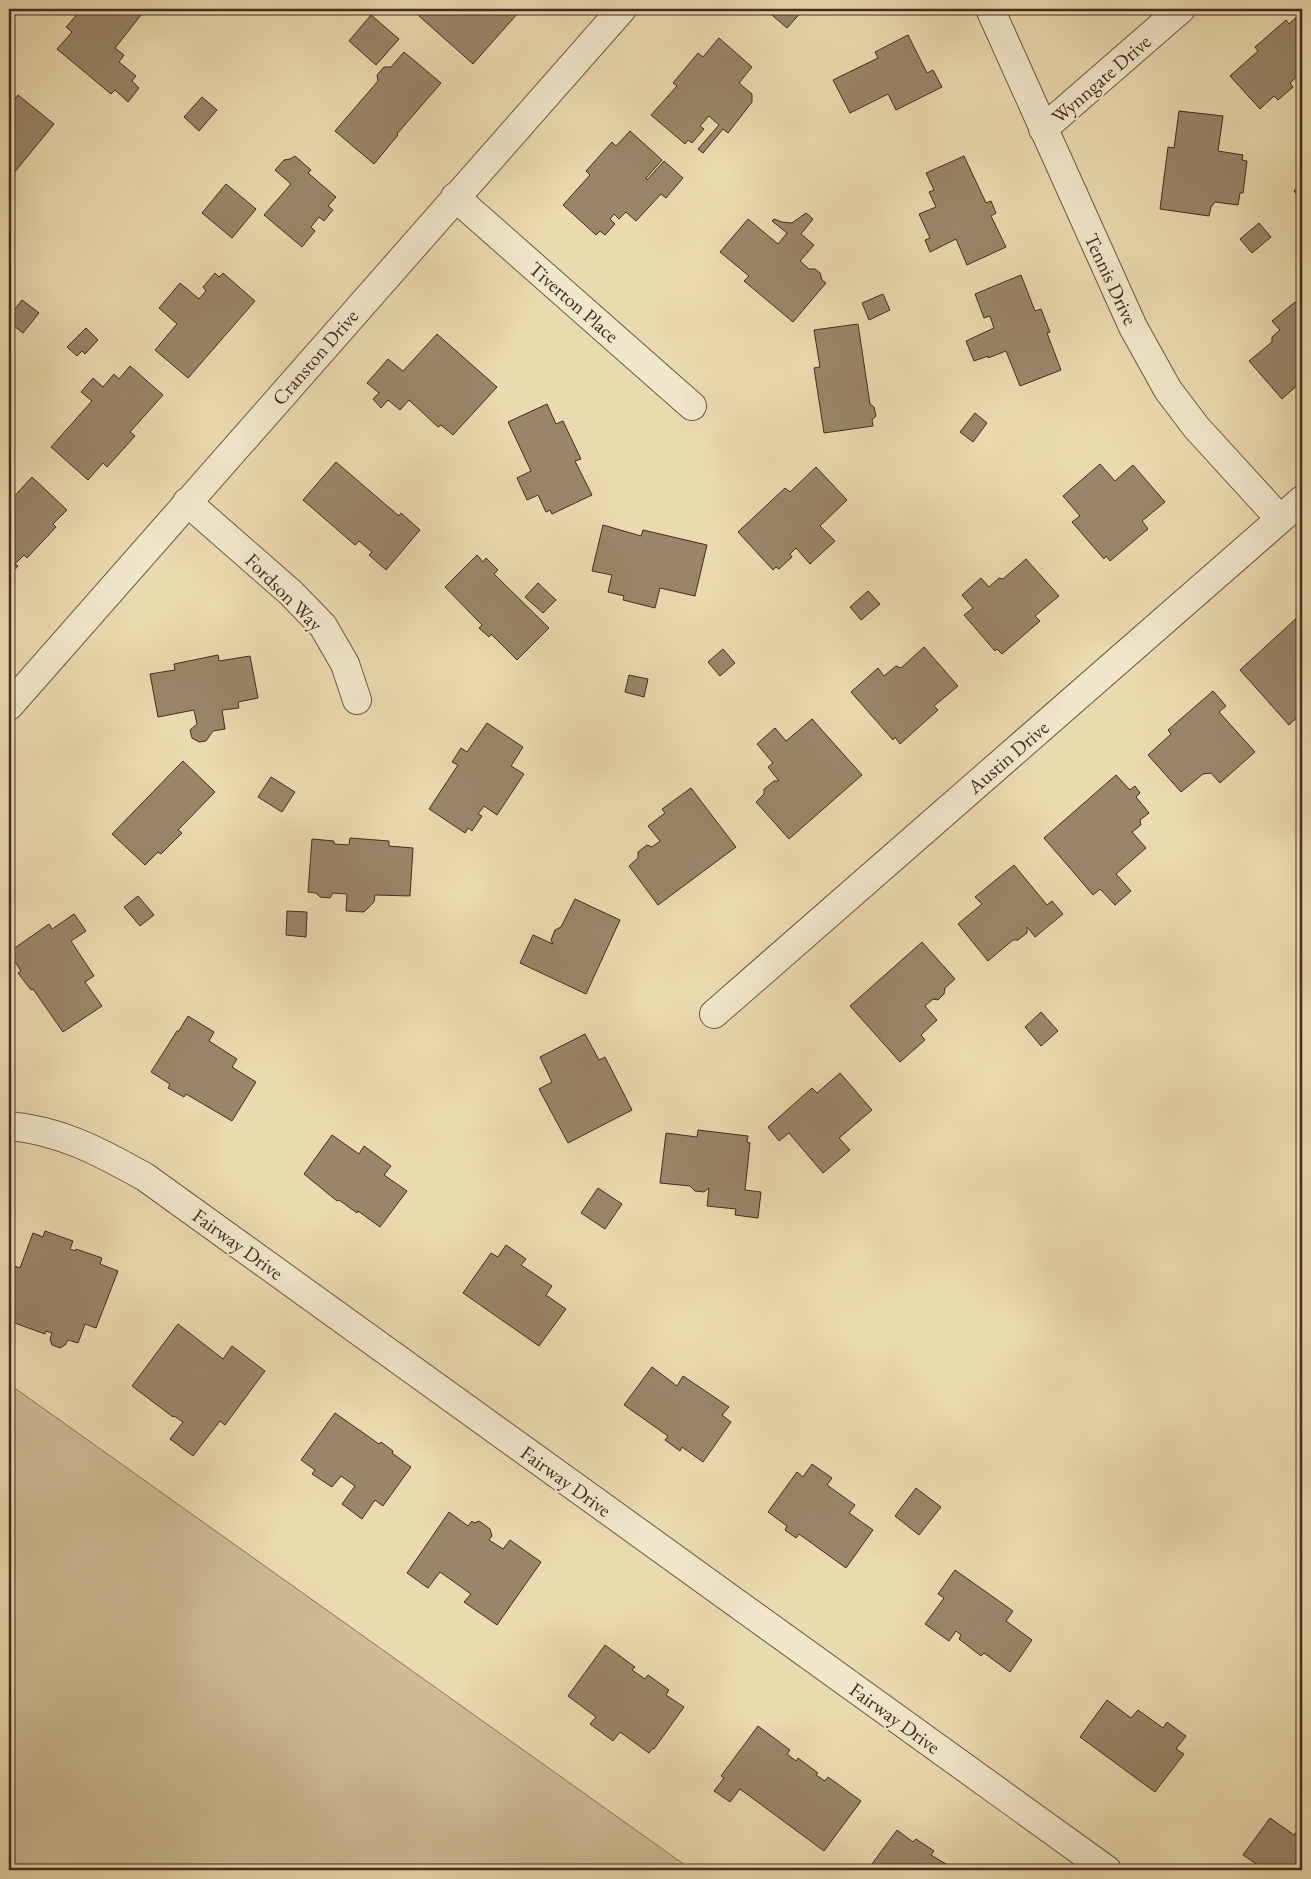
<svg xmlns="http://www.w3.org/2000/svg" width="1311" height="1879" font-family="'EB Garamond',serif">
<style>
.green{fill:#cdbc96;stroke:#88745a}
.building{fill:#998669;stroke:#422c1d}
.lines{fill:none;stroke-linecap:round;stroke-linejoin:round}
.minor-casing{stroke:#6c5842;stroke-width:30}
.minor{stroke:#f1e7cb;stroke-width:28}
.labels{text-anchor:middle;dominant-baseline:central;stroke-width:4;stroke-linejoin:round;paint-order:stroke}
.street-label{font-size:20px;fill:#422c1d;stroke:#f1e7cb}
</style>
<rect width="100%" height="100%" fill="#eadaaf"/>
<filter id="stains"><feTurbulence type="fractalNoise" baseFrequency=".004" numOctaves="4"/><feColorMatrix values="0 0 0 0 .2 0 0 0 0 .09 0 0 0 0 .02 0 0 0 .5 -.17"/></filter>
<radialGradient id="worn" r=".72"><stop offset=".6" stop-color="#630" stop-opacity="0"/><stop offset="1" stop-color="#630" stop-opacity=".3"/></radialGradient>
<path class="green" d="M 9,1384 L 692,1870 L 9,1870 Z"/>
<path class="building" d="M 82,9 L 134,9 L 141,15 L 115,48 L 124,55 L 119,62 L 136,76 L 132,81 L 139,88 L 128,102 L 115,90 L 111,94 L 57,49 L 72,32 L 66,27 Z
M 425,9 L 513,9 L 518,13 L 473,64 L 419,16 Z
M 765,9 L 804,9 L 787,28 Z
M 1302,12 L 1302,72 L 1290,83 L 1293,87 L 1278,100 L 1274,96 L 1260,109 L 1230,76 L 1258,51 L 1255,47 L 1286,20 L 1289,24 Z
M 371,15 L 399,39 L 376,65 L 349,41 Z
M 908,35 L 927,73 L 933,70 L 942,87 L 896,110 L 888,94 L 850,113 L 833,80 L 878,58 L 875,52 Z
M 719,38 L 752,67 L 739,83 L 752,94 L 752,102 L 728,133 L 723,129 L 703,153 L 698,149 L 719,125 L 709,116 L 700,126 L 704,129 L 692,143 L 688,140 L 685,144 L 651,115 L 677,86 L 673,83 L 698,53 L 703,57 Z
M 404,52 L 441,83 L 397,134 L 398,135 L 374,164 L 335,131 L 378,81 L 377,75 L 384,67 L 391,67 Z
M 18,95 L 54,124 L 9,179 L 9,107 Z
M 202,97 L 217,110 L 199,131 L 184,117 Z
M 1179,111 L 1223,116 L 1218,151 L 1243,155 L 1242,160 L 1247,161 L 1243,193 L 1240,193 L 1238,205 L 1215,202 L 1211,207 L 1209,216 L 1160,209 L 1168,147 L 1174,148 Z
M 630,131 L 662,160 L 646,178 L 647,180 L 664,161 L 683,178 L 666,198 L 661,194 L 636,221 L 626,212 L 619,219 L 614,214 L 610,219 L 615,224 L 605,235 L 600,231 L 596,235 L 563,205 L 590,175 L 586,171 L 612,142 L 616,146 Z
M 295,156 L 311,170 L 308,173 L 336,197 L 328,206 L 333,210 L 324,221 L 319,217 L 311,227 L 315,231 L 302,247 L 264,215 L 291,184 L 275,170 L 284,160 L 290,159 Z
M 964,156 L 986,203 L 991,201 L 996,213 L 991,216 L 1006,247 L 967,265 L 956,239 L 930,252 L 925,240 L 930,238 L 919,214 L 936,207 L 929,192 L 934,190 L 926,173 Z
M 226,184 L 256,209 L 232,238 L 202,213 Z
M 1302,184 L 1302,201 L 1294,191 Z
M 806,213 L 813,219 L 801,234 L 814,245 L 800,261 L 809,269 L 815,269 L 820,273 L 822,280 L 826,283 L 793,322 L 744,281 L 749,276 L 720,252 L 748,219 L 778,244 L 787,233 L 772,221 L 774,219 L 782,222 L 792,223 Z
M 1259,223 L 1271,237 L 1252,253 L 1240,239 Z
M 215,273 L 219,277 L 223,273 L 255,301 L 188,378 L 155,350 L 177,324 L 159,308 L 180,283 L 199,299 L 206,291 L 203,287 Z
M 1021,275 L 1035,311 L 1041,309 L 1050,332 L 1047,333 L 1061,370 L 1020,386 L 1006,351 L 988,358 L 988,356 L 974,361 L 966,341 L 994,328 L 990,316 L 984,318 L 975,294 Z
M 883,294 L 890,310 L 869,320 L 862,303 Z
M 22,300 L 39,313 L 23,333 L 9,322 L 9,317 Z
M 1295,302 L 1302,310 L 1302,381 L 1282,399 L 1249,361 L 1272,342 L 1272,337 L 1280,330 L 1272,321 Z
M 858,324 L 870,404 L 874,407 L 876,416 L 872,420 L 873,426 L 824,433 L 814,368 L 820,367 L 814,330 Z
M 86,328 L 98,340 L 85,354 L 82,351 L 77,356 L 67,347 Z
M 437,334 L 497,387 L 453,435 L 441,425 L 438,427 L 409,400 L 400,410 L 388,400 L 381,408 L 373,399 L 379,393 L 367,383 L 388,359 L 403,371 Z
M 130,366 L 163,395 L 130,432 L 135,436 L 107,467 L 103,463 L 88,480 L 51,447 L 92,401 L 81,392 L 93,378 L 103,387 L 114,374 L 119,379 Z
M 547,404 L 556,424 L 563,421 L 581,459 L 575,461 L 592,495 L 552,514 L 550,510 L 546,512 L 538,495 L 527,500 L 517,478 L 531,471 L 508,422 Z
M 975,413 L 987,423 L 973,442 L 960,432 Z
M 336,462 L 399,516 L 401,513 L 420,530 L 386,570 L 369,555 L 372,552 L 359,541 L 355,545 L 303,500 Z
M 1100,464 L 1115,481 L 1133,465 L 1165,502 L 1142,521 L 1148,529 L 1110,561 L 1106,556 L 1104,559 L 1072,522 L 1080,516 L 1063,496 Z
M 816,467 L 847,500 L 820,526 L 835,541 L 810,564 L 796,548 L 790,554 L 792,557 L 779,569 L 776,567 L 773,570 L 738,532 L 785,488 L 790,492 Z
M 32,477 L 67,510 L 53,524 L 56,527 L 27,558 L 24,555 L 15,564 L 18,566 L 9,576 L 9,502 Z
M 603,525 L 641,536 L 643,530 L 707,545 L 695,596 L 660,588 L 655,608 L 623,600 L 624,596 L 608,592 L 612,575 L 592,571 Z
M 477,555 L 483,562 L 486,558 L 498,570 L 494,574 L 549,628 L 517,660 L 491,634 L 489,637 L 479,628 L 482,625 L 445,587 Z
M 1026,559 L 1059,596 L 1035,616 L 1040,621 L 1002,654 L 997,649 L 995,651 L 964,615 L 973,608 L 962,595 L 981,578 L 989,587 L 999,578 L 1003,579 Z
M 538,583 L 556,600 L 543,613 L 525,597 Z
M 868,591 L 880,604 L 861,620 L 850,607 Z
M 1302,613 L 1302,713 L 1289,725 L 1240,670 Z
M 924,647 L 958,686 L 934,706 L 938,710 L 900,744 L 895,737 L 893,740 L 851,692 L 878,668 L 884,676 L 896,666 L 901,668 Z
M 723,649 L 735,663 L 720,676 L 708,662 Z
M 218,655 L 219,661 L 250,656 L 258,698 L 238,702 L 239,708 L 222,710 L 225,729 L 213,731 L 206,741 L 199,742 L 192,738 L 190,730 L 197,724 L 194,710 L 158,717 L 150,674 L 175,670 L 174,664 Z
M 629,675 L 648,679 L 644,697 L 625,692 Z
M 1213,691 L 1226,706 L 1219,712 L 1255,752 L 1220,783 L 1211,773 L 1203,774 L 1181,792 L 1148,755 L 1171,734 L 1168,730 Z
M 812,719 L 862,775 L 789,839 L 756,802 L 764,794 L 764,789 L 774,781 L 779,781 L 768,767 L 773,763 L 757,744 L 775,728 L 786,741 Z
M 487,723 L 523,747 L 511,766 L 524,774 L 497,815 L 484,806 L 478,814 L 482,816 L 472,831 L 468,828 L 465,833 L 429,809 L 458,765 L 452,762 L 461,748 L 467,752 Z
M 183,761 L 215,792 L 178,830 L 182,833 L 161,854 L 158,852 L 145,865 L 112,834 Z
M 1116,775 L 1130,790 L 1135,786 L 1140,793 L 1136,797 L 1149,813 L 1140,820 L 1141,825 L 1132,832 L 1146,848 L 1116,874 L 1131,891 L 1115,905 L 1100,889 L 1093,895 L 1044,838 Z
M 271,777 L 295,792 L 282,812 L 258,797 Z
M 691,788 L 736,847 L 658,905 L 629,866 L 638,858 L 638,852 L 647,845 L 652,847 L 660,841 L 648,826 L 665,813 L 662,809 Z
M 350,838 L 389,841 L 389,846 L 413,848 L 410,896 L 375,895 L 374,902 L 364,912 L 346,911 L 347,894 L 333,893 L 330,898 L 320,897 L 316,893 L 308,892 L 312,839 L 334,841 L 334,844 L 349,845 Z
M 1014,865 L 1047,905 L 1052,901 L 1063,914 L 1035,937 L 1027,927 L 1027,933 L 1018,940 L 1013,940 L 988,961 L 958,924 L 982,904 L 975,897 Z
M 138,896 L 154,915 L 140,926 L 124,907 Z
M 575,899 L 620,920 L 586,994 L 520,963 L 533,935 L 553,944 L 551,940 L 555,930 L 561,927 Z
M 287,911 L 307,912 L 306,937 L 286,935 Z
M 74,914 L 86,931 L 71,941 L 94,976 L 85,982 L 102,1006 L 63,1032 L 33,989 L 31,990 L 18,973 L 21,971 L 9,952 L 49,924 L 52,929 Z
M 922,942 L 955,979 L 945,988 L 944,994 L 938,1000 L 933,999 L 925,1006 L 937,1020 L 921,1035 L 925,1040 L 900,1062 L 850,1006 Z
M 1041,1012 L 1058,1031 L 1041,1046 L 1025,1027 Z
M 188,1016 L 214,1032 L 209,1041 L 237,1059 L 232,1067 L 256,1082 L 232,1121 L 186,1094 L 184,1097 L 168,1088 L 170,1084 L 151,1072 L 177,1031 L 179,1031 Z
M 585,1034 L 599,1060 L 605,1057 L 632,1110 L 568,1143 L 539,1089 L 552,1082 L 540,1057 Z
M 840,1073 L 872,1110 L 839,1138 L 850,1150 L 823,1173 L 789,1133 L 779,1141 L 768,1127 L 812,1088 L 817,1093 Z
M 698,1130 L 748,1136 L 747,1142 L 750,1143 L 745,1190 L 761,1192 L 758,1218 L 735,1215 L 736,1209 L 707,1206 L 709,1188 L 704,1192 L 695,1191 L 690,1186 L 660,1183 L 666,1133 L 697,1137 Z
M 332,1135 L 359,1154 L 364,1146 L 391,1166 L 384,1175 L 407,1191 L 380,1227 L 358,1211 L 357,1213 L 339,1200 L 337,1201 L 304,1174 Z
M 598,1188 L 622,1204 L 605,1229 L 581,1213 Z
M 45,1231 L 73,1241 L 70,1249 L 75,1251 L 76,1249 L 102,1258 L 100,1264 L 118,1271 L 96,1328 L 85,1324 L 78,1343 L 68,1340 L 65,1345 L 60,1348 L 52,1345 L 50,1339 L 52,1333 L 46,1331 L 45,1334 L 9,1321 L 9,1298 L 12,1289 L 9,1288 L 9,1282 L 14,1266 L 20,1268 L 33,1233 L 43,1237 Z
M 506,1245 L 526,1259 L 521,1265 L 552,1286 L 546,1295 L 566,1309 L 539,1346 L 463,1293 L 491,1253 L 498,1257 Z
M 178,1324 L 223,1359 L 232,1346 L 265,1371 L 225,1425 L 220,1421 L 193,1456 L 170,1439 L 183,1422 L 174,1416 L 173,1417 L 132,1386 Z
M 652,1367 L 677,1386 L 683,1376 L 729,1407 L 722,1415 L 731,1422 L 703,1462 L 682,1447 L 680,1451 L 665,1440 L 668,1436 L 624,1405 Z
M 335,1413 L 379,1444 L 381,1442 L 393,1451 L 392,1453 L 411,1467 L 383,1506 L 375,1500 L 362,1519 L 342,1504 L 355,1486 L 341,1476 L 332,1487 L 312,1474 L 315,1470 L 301,1460 Z
M 812,1464 L 832,1478 L 827,1485 L 855,1505 L 849,1513 L 873,1530 L 846,1568 L 799,1534 L 796,1538 L 785,1530 L 787,1526 L 768,1512 L 797,1472 L 803,1477 Z
M 916,1488 L 941,1507 L 919,1535 L 895,1516 Z
M 449,1512 L 468,1526 L 472,1521 L 474,1523 L 479,1521 L 490,1529 L 492,1536 L 489,1540 L 503,1549 L 510,1540 L 541,1562 L 497,1625 L 464,1602 L 471,1594 L 440,1572 L 428,1588 L 407,1573 Z
M 955,1570 L 1013,1611 L 1006,1621 L 1032,1640 L 1010,1672 L 984,1653 L 981,1656 L 959,1639 L 961,1635 L 956,1631 L 949,1641 L 925,1624 L 944,1598 L 938,1594 Z
M 605,1645 L 635,1667 L 632,1670 L 645,1679 L 648,1675 L 669,1690 L 666,1695 L 684,1707 L 654,1749 L 653,1748 L 649,1753 L 620,1732 L 613,1741 L 590,1724 L 596,1717 L 568,1696 Z
M 1107,1700 L 1131,1718 L 1138,1710 L 1163,1728 L 1167,1722 L 1186,1736 L 1176,1749 L 1184,1754 L 1155,1792 L 1080,1737 Z
M 758,1726 L 790,1750 L 787,1754 L 796,1761 L 798,1758 L 818,1773 L 816,1775 L 825,1781 L 828,1777 L 861,1801 L 824,1851 L 740,1789 L 730,1802 L 714,1791 L 724,1778 L 721,1776 Z
M 1270,1818 L 1294,1835 L 1300,1827 L 1302,1829 L 1302,1870 L 1265,1870 L 1243,1855 Z
M 897,1830 L 913,1842 L 916,1839 L 934,1851 L 931,1855 L 956,1870 L 872,1870 L 869,1868 Z"/>
<g class="lines">
<defs>
<path id="minor" d="M 990,9 L 1133,327 L 1168,390 L 1196,427 L 1280,519
M 1043,129 L 1181,9
M 455,197 L 692,406
M 187,502 L 291,593 L 323,626 L 345,664 L 357,700
M 9,706 L 622,9
M 714,1014 L 1302,500
M 9,1126 C 60,1130 102,1153 145,1177 L 1107,1870"/>
</defs>
<use href="#minor" class="minor-casing"/>
<use href="#minor" class="minor"/>
</g>
<g class="labels">
<g class="street-label">
<text transform="translate(1101 79) rotate(-41)">Wynngate Drive</text>
<text transform="translate(1111 279) rotate(65)">Tennis Drive</text>
<text transform="translate(574 302) rotate(41)">Tiverton Place</text>
<text transform="translate(315 357) rotate(-49)">Cranston Drive</text>
<text transform="translate(284 592) rotate(45)">Fordson Way</text>
<text transform="translate(1008 757) rotate(-41)">Austin Drive</text>
<text transform="translate(238 1244) rotate(36)">Fairway Drive</text>
<text transform="translate(566 1481) rotate(36)">Fairway Drive</text>
<text transform="translate(895 1718) rotate(36)">Fairway Drive</text>
</g>
</g>
<rect width="1311" height="1879" fill="none" stroke="#eadaaf" stroke-width="30"/>
<rect x="10" y="10" width="1291" height="1859" fill="none" stroke="#422c1d" stroke-width="2.5"/>
<rect x="15" y="15" width="1281" height="1849" fill="none" stroke="#422c1d"/>
<rect width="100%" height="100%" filter="url(#stains)"/>
<rect width="100%" height="100%" fill="url(#worn)"/>
</svg>
